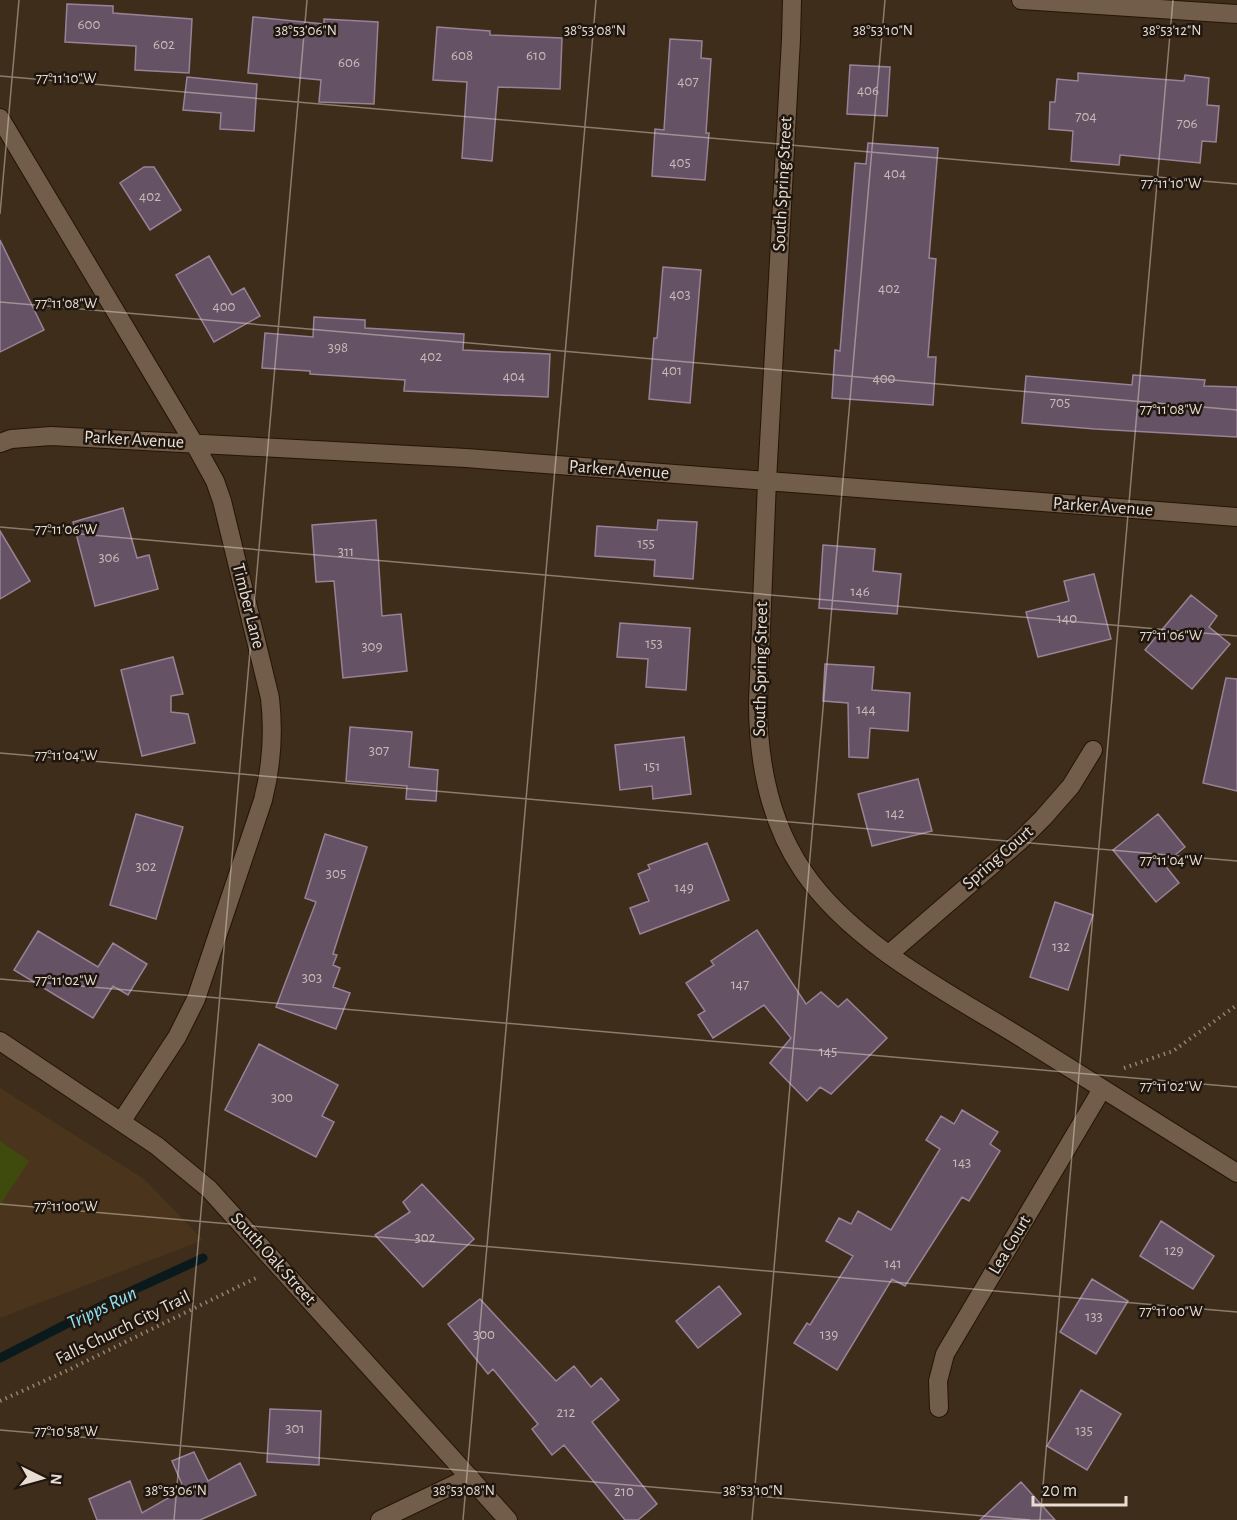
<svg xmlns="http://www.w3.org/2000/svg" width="1237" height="1520" font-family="'Alegreya Sans',sans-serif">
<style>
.built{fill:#4b341c}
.green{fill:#3e4b0d}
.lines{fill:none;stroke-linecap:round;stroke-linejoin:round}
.stream{stroke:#09191c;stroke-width:9}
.building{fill:#655265;stroke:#988297;stroke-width:1.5}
.minor-casing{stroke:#251504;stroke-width:20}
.path{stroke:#938475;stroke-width:4;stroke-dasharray:1.5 4.5;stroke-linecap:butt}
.minor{stroke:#725d4a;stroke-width:18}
.ticks{fill:none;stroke:#e9ddd2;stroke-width:1.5;stroke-opacity:0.45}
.labels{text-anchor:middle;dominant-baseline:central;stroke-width:5;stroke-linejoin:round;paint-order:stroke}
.number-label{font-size:15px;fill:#c8bab7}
.street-label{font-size:18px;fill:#e9ddd2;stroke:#1f170f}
.water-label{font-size:20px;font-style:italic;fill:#8fe3f5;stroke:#1f170f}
.ticks-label{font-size:15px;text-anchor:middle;fill:#e9ddd2;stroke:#1f170f;stroke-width:5;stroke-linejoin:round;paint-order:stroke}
</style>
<rect width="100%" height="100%" fill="#3f2d1b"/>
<path class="built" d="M 0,1088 L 144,1179 L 203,1240 L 0,1318 Z"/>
<path class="green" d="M 0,1141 L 29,1161 L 0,1205 Z"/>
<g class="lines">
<path class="stream" d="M 0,1358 L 127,1293 L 203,1258"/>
</g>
<path class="building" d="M 67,4 L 113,6 L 113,13 L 192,19 L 189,73 L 135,70 L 136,46 L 65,42 Z
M 253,17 L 324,24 L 324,19 L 378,22 L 374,104 L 319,102 L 321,80 L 248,73 Z
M 437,27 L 490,31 L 490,35 L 562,38 L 560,89 L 498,87 L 492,161 L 462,158 L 467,82 L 433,80 Z
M 670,39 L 702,41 L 701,58 L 711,59 L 706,133 L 709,133 L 705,180 L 652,176 L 655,129 L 664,130 Z
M 850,65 L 890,67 L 887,116 L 847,114 Z
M 1078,73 L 1184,81 L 1185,75 L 1209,78 L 1207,105 L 1219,106 L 1216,142 L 1202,141 L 1200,163 L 1120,155 L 1119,165 L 1071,161 L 1073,131 L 1049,129 L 1050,102 L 1055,102 L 1057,79 L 1078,81 Z
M 187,77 L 257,84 L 254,131 L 220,129 L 221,113 L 183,110 Z
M 868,143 L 938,148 L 929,258 L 936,259 L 928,357 L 936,357 L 933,405 L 832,398 L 835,350 L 840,351 L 855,163 L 866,164 Z
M 144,167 L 154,167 L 181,210 L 150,230 L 120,183 Z
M 0,240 L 44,330 L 0,352 Z
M 209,256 L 232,295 L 244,288 L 260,316 L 214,342 L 176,275 Z
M 663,267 L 701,270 L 690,403 L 649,399 L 654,338 L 657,338 Z
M 314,317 L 365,320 L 365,328 L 464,334 L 463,350 L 550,354 L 548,397 L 404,391 L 405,380 L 310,374 L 310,371 L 262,368 L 265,333 L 313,337 Z
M 1133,375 L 1205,380 L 1204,386 L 1237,387 L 1237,437 L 1095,429 L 1022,423 L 1026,376 L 1132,385 Z
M 123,508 L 137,558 L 149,555 L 158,589 L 95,606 L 73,522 Z
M 376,520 L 382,616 L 401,614 L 407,671 L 343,678 L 334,581 L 316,582 L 312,525 Z
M 658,520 L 697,522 L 693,579 L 654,576 L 655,560 L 595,556 L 597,526 L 657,530 Z
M 0,531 L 30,581 L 0,599 Z
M 823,545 L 875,549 L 873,571 L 901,574 L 897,614 L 819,608 Z
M 1094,574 L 1111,639 L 1038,657 L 1026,612 L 1069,601 L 1064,581 Z
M 1191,595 L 1217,616 L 1209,627 L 1230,644 L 1192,689 L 1145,650 Z
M 620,623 L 690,628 L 686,690 L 646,687 L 648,659 L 617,657 Z
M 173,657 L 183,694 L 171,696 L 171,712 L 188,714 L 195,743 L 142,756 L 121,670 Z
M 825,664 L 874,667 L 872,690 L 910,693 L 908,731 L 870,728 L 868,758 L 849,757 L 848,703 L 823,701 Z
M 1226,678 L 1237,679 L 1237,791 L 1203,783 Z
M 350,727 L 412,732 L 409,767 L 438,770 L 436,801 L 406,799 L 407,786 L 346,781 Z
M 684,737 L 691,794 L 653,799 L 652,786 L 620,790 L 615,745 Z
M 918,779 L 932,831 L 872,846 L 858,794 Z
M 136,814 L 183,827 L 156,919 L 110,905 Z
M 1158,814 L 1185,847 L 1164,864 L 1179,883 L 1156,902 L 1113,850 Z
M 325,834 L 367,847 L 333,954 L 337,955 L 333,965 L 340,968 L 333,987 L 350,993 L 336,1029 L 276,1007 L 316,902 L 305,898 Z
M 707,843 L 729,900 L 640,934 L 630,908 L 649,901 L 638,874 L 650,869 L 648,865 Z
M 1055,902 L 1093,915 L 1068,990 L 1030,977 Z
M 757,930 L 806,1004 L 821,992 L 838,1007 L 847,999 L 887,1038 L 831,1094 L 820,1087 L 807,1101 L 770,1063 L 791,1038 L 764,1005 L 713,1038 L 698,1015 L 705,1011 L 686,983 L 714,965 L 711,961 Z
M 38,931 L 98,967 L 113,943 L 147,964 L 128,995 L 113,986 L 93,1018 L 14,970 Z
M 259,1044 L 338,1085 L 322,1116 L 334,1122 L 316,1157 L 225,1110 Z
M 962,1110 L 998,1132 L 990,1144 L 1000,1151 L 969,1201 L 962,1197 L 905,1286 L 892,1279 L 837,1370 L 794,1343 L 807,1323 L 810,1325 L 853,1256 L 826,1241 L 839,1218 L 851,1224 L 858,1211 L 891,1230 L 940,1149 L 926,1140 L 941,1116 L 954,1124 Z
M 422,1184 L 474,1239 L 423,1287 L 375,1235 L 410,1212 L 403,1202 Z
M 1161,1221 L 1214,1256 L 1193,1289 L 1140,1256 Z
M 1092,1279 L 1128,1301 L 1096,1354 L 1060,1332 Z
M 719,1286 L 741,1314 L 698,1348 L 676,1321 Z
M 480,1299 L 556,1381 L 574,1366 L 591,1387 L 601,1378 L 619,1400 L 592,1422 L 657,1504 L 638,1520 L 625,1520 L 564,1445 L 552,1455 L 532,1429 L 538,1424 L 493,1369 L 488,1374 L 448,1324 Z
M 1081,1390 L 1121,1414 L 1087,1470 L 1047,1446 Z
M 270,1409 L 321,1411 L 319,1465 L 267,1462 Z
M 194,1452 L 208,1481 L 240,1463 L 256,1495 L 200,1520 L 97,1520 L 89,1499 L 130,1481 L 142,1513 L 184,1489 L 172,1461 Z
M 1021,1482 L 1055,1520 L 980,1520 Z"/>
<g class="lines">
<defs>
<path id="minor" d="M 792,0 L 791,39 L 767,481 L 758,702 C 758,762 769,821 803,871 C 853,945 951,994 1025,1040 C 1096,1084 1166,1129 1237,1173
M 1021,0 L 1237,14
M 0,118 L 194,443 L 215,481 L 222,501 L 270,698 C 274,734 272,765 263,800 L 196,999 L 177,1037 L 121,1122
M 0,443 L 11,439 L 51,436 L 466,458 L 1237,517
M 889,954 L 1021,840 L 1043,818 L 1071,786 L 1093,750
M 0,1041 L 157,1146 L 209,1189 L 508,1520
M 939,1408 L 938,1381 L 945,1354 L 1102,1089
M 380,1520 L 470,1477"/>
</defs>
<use href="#minor" class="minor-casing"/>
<path class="path" d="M 1124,1068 L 1173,1051 L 1237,1005
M 0,1401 L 64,1372 L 256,1278"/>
<use href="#minor" class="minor"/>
</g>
<path class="ticks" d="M 0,76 L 1237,184M 0,214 L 19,0M 0,302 L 1237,410M 0,527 L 1237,636M 0,753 L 1237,861M 0,979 L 1237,1087M 0,1204 L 1237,1312M 0,1430 L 1030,1520M 174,1520 L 307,0M 463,1520 L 596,0M 752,1520 L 885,0M 1040,1520 L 1173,0"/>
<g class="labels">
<g class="number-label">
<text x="89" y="24">600</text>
<text x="164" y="44">602</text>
<text x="462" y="55">608</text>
<text x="536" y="55">610</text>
<text x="349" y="62">606</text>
<text x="688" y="81">407</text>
<text x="868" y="90">406</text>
<text x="1086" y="116">704</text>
<text x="1187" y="123">706</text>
<text x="680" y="162">405</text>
<text x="895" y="173">404</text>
<text x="150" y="196">402</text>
<text x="889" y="288">402</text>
<text x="680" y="294">403</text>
<text x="224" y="306">400</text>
<text x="338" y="347">398</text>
<text x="431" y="356">402</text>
<text x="672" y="370">401</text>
<text x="514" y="376">404</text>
<text x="884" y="378">400</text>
<text x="1060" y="402">705</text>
<text x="646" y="543">155</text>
<text x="346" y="551">311</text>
<text x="109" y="557">306</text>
<text x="860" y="591">146</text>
<text x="1067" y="618">140</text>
<text x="654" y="643">153</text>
<text x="372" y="646">309</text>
<text x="866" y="709">144</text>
<text x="379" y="750">307</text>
<text x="652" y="766">151</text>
<text x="895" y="813">142</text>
<text x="146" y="866">302</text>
<text x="336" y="873">305</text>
<text x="684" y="887">149</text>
<text x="1061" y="946">132</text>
<text x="312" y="977">303</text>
<text x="740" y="984">147</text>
<text x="828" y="1051">145</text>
<text x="282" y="1097">300</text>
<text x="962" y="1162">143</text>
<text x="425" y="1237">302</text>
<text x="1174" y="1250">129</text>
<text x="893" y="1263">141</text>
<text x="1094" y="1316">133</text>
<text x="484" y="1334">300</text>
<text x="829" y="1334">139</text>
<text x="566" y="1412">212</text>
<text x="295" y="1428">301</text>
<text x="1084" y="1430">135</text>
<text x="624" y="1491">210</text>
</g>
<g class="street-label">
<text transform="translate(783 184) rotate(-87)">South Spring Street</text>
<text transform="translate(134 440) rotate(3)">Parker Avenue</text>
<text transform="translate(619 470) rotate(4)">Parker Avenue</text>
<text transform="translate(1103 507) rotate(4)">Parker Avenue</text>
<text transform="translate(248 606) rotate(76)">Timber Lane</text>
<text transform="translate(761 669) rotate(-89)">South Spring Street</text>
<text transform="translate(998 858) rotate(-41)">Spring Court</text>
<text transform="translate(1010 1245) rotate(-59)">Lea Court</text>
<text transform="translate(273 1259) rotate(48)">South Oak Street</text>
<text transform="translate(123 1328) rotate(-26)">Falls Church City Trail</text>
</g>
<g class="water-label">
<text transform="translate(102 1308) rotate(-26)">Tripps Run</text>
</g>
</g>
<g class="ticks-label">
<text x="306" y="35">38°53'06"N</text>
<text x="595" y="35">38°53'08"N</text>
<text x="883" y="35">38°53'10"N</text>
<text x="1172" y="35">38°53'12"N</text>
<text x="66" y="83">77°11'10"W</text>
<text x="1171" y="188">77°11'10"W</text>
<text x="66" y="308">77°11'08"W</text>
<text x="1171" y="414">77°11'08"W</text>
<text x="66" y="534">77°11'06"W</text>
<text x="1171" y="640">77°11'06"W</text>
<text x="66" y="760">77°11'04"W</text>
<text x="1171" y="865">77°11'04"W</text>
<text x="66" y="985">77°11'02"W</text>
<text x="1171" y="1091">77°11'02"W</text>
<text x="66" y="1211">77°11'00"W</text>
<text x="1171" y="1316">77°11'00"W</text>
<text x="66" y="1436">77°10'58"W</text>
<text x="176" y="1495">38°53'06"N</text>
<text x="464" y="1495">38°53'08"N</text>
<text x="753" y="1495">38°53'10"N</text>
</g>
<g transform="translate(42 1478) rotate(95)" stroke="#1f170f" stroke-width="4.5" paint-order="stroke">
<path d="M0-4.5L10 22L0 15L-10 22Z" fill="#e9ddd2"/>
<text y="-9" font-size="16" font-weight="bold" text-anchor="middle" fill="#e9ddd2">N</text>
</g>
<path d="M1033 1496v9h93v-9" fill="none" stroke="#e9ddd2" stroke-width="3"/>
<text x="1042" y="1496" font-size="18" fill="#e9ddd2" stroke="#1f170f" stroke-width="4.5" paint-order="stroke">20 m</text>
</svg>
